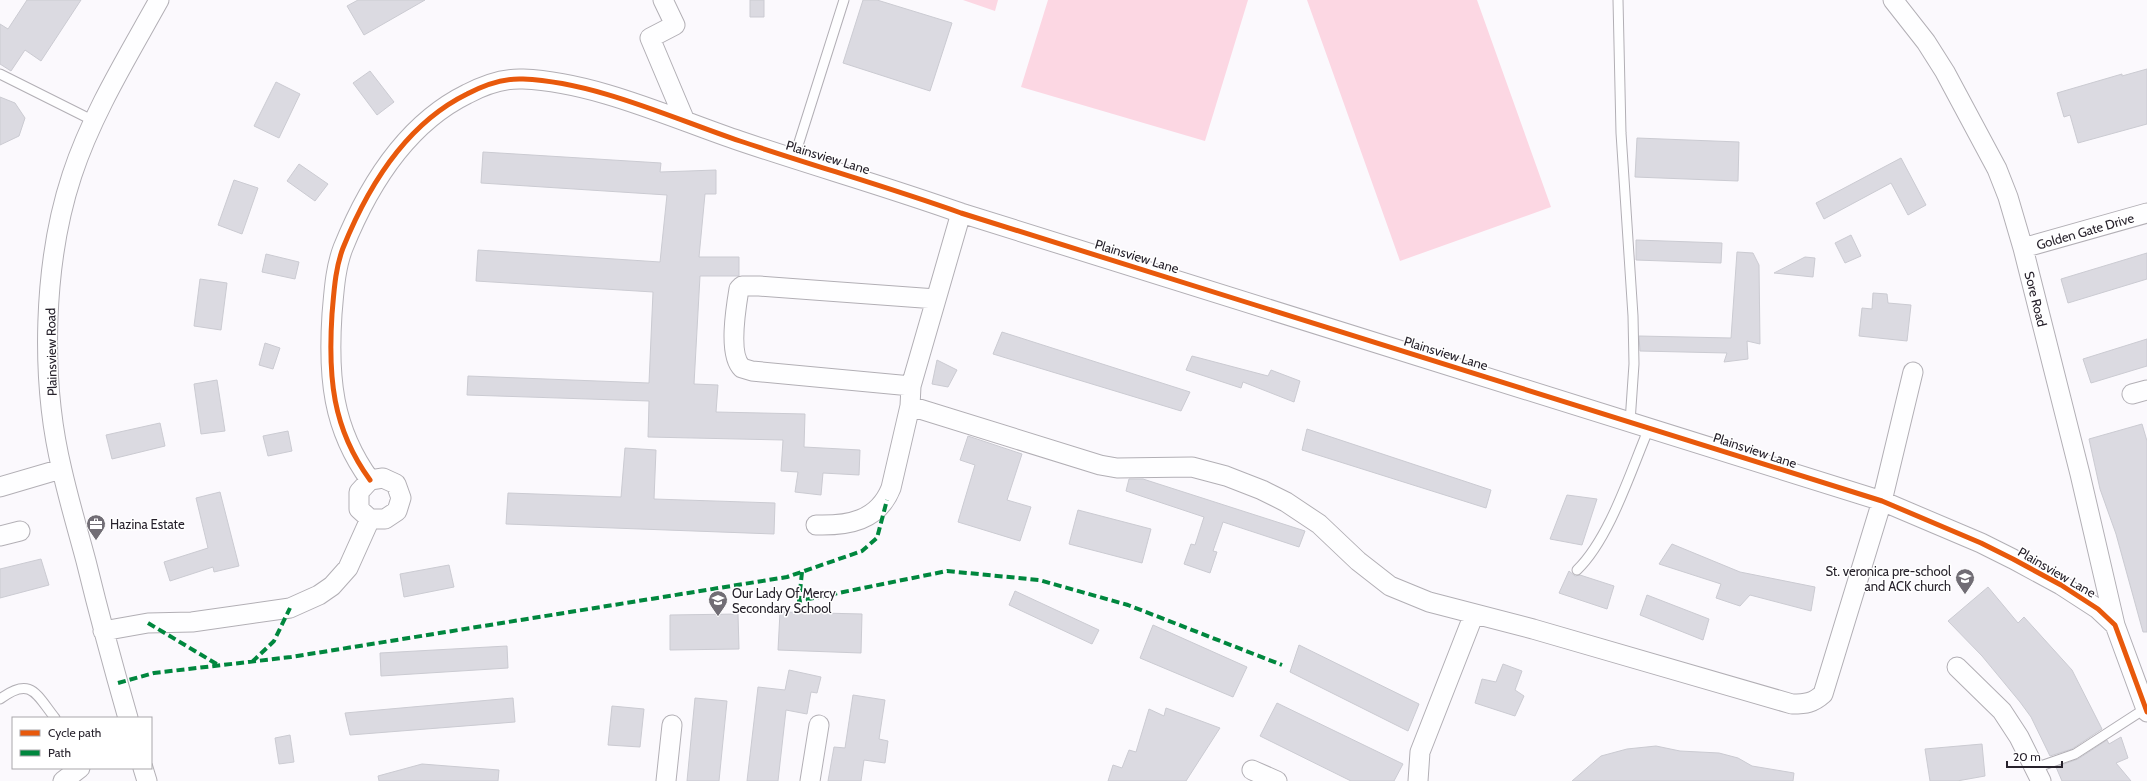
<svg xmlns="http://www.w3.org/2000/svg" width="2147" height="781" font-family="Cabin,sans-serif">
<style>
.green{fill:#fcd7e3}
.building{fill:#dbdae1;stroke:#cbcbd2}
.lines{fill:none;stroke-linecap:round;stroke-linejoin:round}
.lane-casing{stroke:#b2afb5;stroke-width:11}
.street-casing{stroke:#b2afb5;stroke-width:21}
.lane{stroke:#fefeff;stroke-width:9}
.street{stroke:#fefeff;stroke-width:19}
.quiet{stroke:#00873e;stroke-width:4;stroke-dasharray:8 4;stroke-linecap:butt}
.cycleway-casing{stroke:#fff;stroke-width:8}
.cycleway{stroke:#e8590c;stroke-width:5}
.labels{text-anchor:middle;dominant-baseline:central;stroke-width:3;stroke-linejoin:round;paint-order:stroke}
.street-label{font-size:13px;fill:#27222c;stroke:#fff}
.poi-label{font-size:13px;fill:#27222c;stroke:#fff;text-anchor:start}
</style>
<rect width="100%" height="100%" fill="#fbf9fd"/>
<path class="green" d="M 963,0 L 998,0 L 995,11 Z
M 1048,0 L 1248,0 L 1205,141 L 1021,87 Z
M 1307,0 L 1477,0 L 1551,207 L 1400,261 Z"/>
<path class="building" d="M 27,0 L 81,0 L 41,61 L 25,50 L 11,71 L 0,64 L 0,24 L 8,29 Z
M 358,0 L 425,0 L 364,35 L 347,6 Z
M 750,0 L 764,0 L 764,17 L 750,17 Z
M 863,0 L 877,0 L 952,23 L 930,91 L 843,63 Z
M 2147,69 L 2147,124 L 2078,143 L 2070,115 L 2064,117 L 2057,93 L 2122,74 L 2122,76 Z
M 370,71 L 394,102 L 377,115 L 353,83 Z
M 276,82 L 300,94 L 279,138 L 254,126 Z
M 0,97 L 15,103 L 25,118 L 19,136 L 0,145 Z
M 1637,138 L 1739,142 L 1738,181 L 1635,177 Z
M 483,152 L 661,163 L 660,172 L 716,170 L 716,194 L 705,194 L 699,257 L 739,257 L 739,276 L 700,276 L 694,384 L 718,385 L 716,412 L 805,414 L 804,447 L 860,450 L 859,475 L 823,473 L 821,495 L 795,492 L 798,472 L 781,471 L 783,440 L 648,437 L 649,401 L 467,395 L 468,376 L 649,383 L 653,292 L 476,281 L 478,250 L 660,262 L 667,195 L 481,183 Z
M 1901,158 L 1926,205 L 1908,215 L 1891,183 L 1824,219 L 1816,203 Z
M 299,164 L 328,184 L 315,201 L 287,181 Z
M 234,180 L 258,188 L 242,234 L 218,225 Z
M 1851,235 L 1861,256 L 1845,263 L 1835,243 Z
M 1636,240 L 1722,243 L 1721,263 L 1636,260 Z
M 1737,252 L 1753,253 L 1759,265 L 1760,344 L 1747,341 L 1748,359 L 1724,362 L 1727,353 L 1640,351 L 1639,336 L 1731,338 Z
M 2147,253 L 2147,279 L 2068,303 L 2061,279 Z
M 266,254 L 299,262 L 295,279 L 262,272 Z
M 1805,257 L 1815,258 L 1813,277 L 1774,273 Z
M 200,279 L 227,283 L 221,330 L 194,326 Z
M 1873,293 L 1887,294 L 1888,303 L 1911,305 L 1907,341 L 1859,336 L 1862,308 L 1872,309 Z
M 1002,332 L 1190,392 L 1181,411 L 993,354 Z
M 2147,339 L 2147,366 L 2091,383 L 2083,359 Z
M 265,343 L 280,348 L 273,369 L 259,365 Z
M 1192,356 L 1268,376 L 1271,370 L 1300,381 L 1294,402 L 1243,382 L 1241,388 L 1186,370 Z
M 937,360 L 957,370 L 948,387 L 932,384 Z
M 217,380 L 225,431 L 201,434 L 194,384 Z
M 160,423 L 165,446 L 112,459 L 106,435 Z
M 2142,424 L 2147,441 L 2147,632 L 2143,632 L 2116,534 L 2100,489 L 2089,439 Z
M 1307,429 L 1491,490 L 1486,508 L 1302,450 Z
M 288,431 L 292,451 L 268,456 L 263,436 Z
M 968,436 L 1022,454 L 1007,500 L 1031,507 L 1020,541 L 958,522 L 975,465 L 960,460 Z
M 625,448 L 656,450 L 654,499 L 775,503 L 774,534 L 506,524 L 508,493 L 621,497 Z
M 1129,479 L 1143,479 L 1305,531 L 1299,547 L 1223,522 L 1213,551 L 1217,552 L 1210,573 L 1184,564 L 1191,544 L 1195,545 L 1204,517 L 1126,491 Z
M 220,492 L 239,566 L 214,572 L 213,567 L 170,581 L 164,562 L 208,548 L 196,498 Z
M 1567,495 L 1597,499 L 1582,545 L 1550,539 Z
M 1078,510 L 1151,529 L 1142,563 L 1069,544 Z
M 1672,544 L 1740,572 L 1815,587 L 1811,611 L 1750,595 L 1740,606 L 1716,598 L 1721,584 L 1659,564 Z
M 41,559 L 49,585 L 0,598 L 0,569 Z
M 449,565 L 454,587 L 404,597 L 400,574 Z
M 1569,571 L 1575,576 L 1580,575 L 1614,586 L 1607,609 L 1559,593 Z
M 1988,587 L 2018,623 L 2024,617 L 2072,670 L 2102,729 L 2072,749 L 2050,756 L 2031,717 L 2020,702 L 1982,656 L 1948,621 Z
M 1015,591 L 1099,630 L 1092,644 L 1009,605 Z
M 1647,595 L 1709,619 L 1703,640 L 1640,615 Z
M 780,612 L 862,614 L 861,653 L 778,650 Z
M 738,614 L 739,649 L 670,650 L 670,615 Z
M 1153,625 L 1247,667 L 1233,697 L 1140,658 Z
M 1299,645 L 1419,704 L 1408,731 L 1290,672 Z
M 507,646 L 508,668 L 381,676 L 380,653 Z
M 1503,664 L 1522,671 L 1515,690 L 1524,696 L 1515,716 L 1475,703 L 1482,679 L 1496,682 Z
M 789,670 L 821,677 L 817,693 L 811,692 L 807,714 L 786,710 L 778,781 L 747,781 L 758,687 L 785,690 Z
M 853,695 L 885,700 L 879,739 L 888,741 L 885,763 L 864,760 L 861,781 L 828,781 L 834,747 L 845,748 Z
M 513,698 L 515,722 L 350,735 L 345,713 Z
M 695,698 L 727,701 L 719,781 L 687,781 Z
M 1277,703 L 1403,764 L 1394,781 L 1351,781 L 1260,736 Z
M 612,706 L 644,709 L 640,747 L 608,745 Z
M 1166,708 L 1220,728 L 1186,781 L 1108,781 L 1113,765 L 1122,768 L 1129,750 L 1136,752 L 1149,709 L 1164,716 Z
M 290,735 L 294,762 L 279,764 L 275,738 Z
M 2121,737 L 2128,758 L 2116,763 L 2131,781 L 2062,781 L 2056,767 L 2078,759 L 2107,740 L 2109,744 Z
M 1982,744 L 1985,776 L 1957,781 L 1930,781 L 1925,749 Z
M 1656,746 L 1680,751 L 1719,753 L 1738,758 L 1752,766 L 1794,773 L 1793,781 L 1572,781 L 1601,756 L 1627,749 Z
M 422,764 L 499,770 L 498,781 L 379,781 L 378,776 Z"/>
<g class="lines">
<defs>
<path id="lane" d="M 1618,0 L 1621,133 L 1633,316 L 1634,364 L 1630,422
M 0,74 L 94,121
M 794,158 L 844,0
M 1577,570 C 1610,538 1631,470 1649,428
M 0,699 C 31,676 36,694 55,718
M 2035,768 L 2075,754 L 2146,708"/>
<path id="street" d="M 663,0 L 675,25 L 650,38 L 685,121
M 1893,0 L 1926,42 L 1945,72 L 1997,169 L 2008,197 L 2023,248 L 2080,474 L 2115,625
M 2023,248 L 2147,213
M 911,386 L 752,371 L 742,368 C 728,355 736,307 739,289 L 742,286 L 759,286 L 936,299
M 2132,394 L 2147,390
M 910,406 L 1100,465 L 1117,468 L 1192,467 L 1226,476 L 1262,490 L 1286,502 L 1319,524 L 1358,561 L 1390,586 L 1429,602 L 1533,629 L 1792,704 C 1806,704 1813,703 1823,694 L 1882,501 L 1913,372
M 383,478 L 396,484 L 401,498 L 397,511 L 385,519 L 370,519 L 359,509 L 359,492 L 370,480 Z
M 370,480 C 332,428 328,376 332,314 C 334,292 335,269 343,248 C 368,186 406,124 467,94 C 484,85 503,78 523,79 C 595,82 672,118 740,141 C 814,166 888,187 961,213 L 1882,501 L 1981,543 L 2013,559 L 2061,585 L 2098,609 L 2115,625 L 2147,712
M 0,487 L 61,469
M 816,525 C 848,526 878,521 891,488 L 910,406 L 911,386 L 961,213
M 0,536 L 20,531
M 103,631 L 148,623 L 192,622 L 290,608 L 319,595 L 332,586 L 348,568 L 370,519
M 1957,667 L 2002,711 L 2019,737 L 2041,781
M 128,718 C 113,666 99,614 86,561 C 78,531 69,501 62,470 C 40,380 43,263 72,175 C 92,114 128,56 159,0
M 143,768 L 147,781
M 1252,770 L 1277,781
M 63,781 L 80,768
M 666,781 L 672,725
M 810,781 L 819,725
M 1418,781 L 1420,752 L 1474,614"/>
</defs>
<use href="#lane" class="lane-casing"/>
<use href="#street" class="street-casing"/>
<use href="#lane" class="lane"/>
<use href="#street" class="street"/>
<path class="quiet" d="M 802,572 L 799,601 L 947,571 L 1039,580 L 1128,605 L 1282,665
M 148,623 L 220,666
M 252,662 L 274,641 L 290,608
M 118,683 L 154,673 L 291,657 L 787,577 L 862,551 L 877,538 L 887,500"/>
<defs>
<path id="cycleway" d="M 370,480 C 332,428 328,376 332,314 C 334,292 335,269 343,248 C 368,186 406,124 467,94 C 484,85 503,78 523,79 C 595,82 672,118 740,141 C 814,166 888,187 961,213 L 1882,501 L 1981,543 L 2013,559 L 2061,585 L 2098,609 L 2115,625 L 2147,712"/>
</defs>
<use href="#cycleway" class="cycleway-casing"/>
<use href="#cycleway" class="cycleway"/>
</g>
<defs>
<symbol id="office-pin" viewBox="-11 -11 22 30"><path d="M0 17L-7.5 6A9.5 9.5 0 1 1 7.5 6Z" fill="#716d75" stroke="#fff"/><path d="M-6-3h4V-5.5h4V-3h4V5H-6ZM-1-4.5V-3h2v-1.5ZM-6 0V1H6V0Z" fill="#fff"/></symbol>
<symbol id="school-pin" viewBox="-11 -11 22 30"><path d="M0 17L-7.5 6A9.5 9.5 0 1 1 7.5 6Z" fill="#716d75" stroke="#fff"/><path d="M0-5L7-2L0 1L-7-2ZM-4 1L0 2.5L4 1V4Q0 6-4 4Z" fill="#fff"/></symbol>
</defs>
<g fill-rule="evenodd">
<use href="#office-pin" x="85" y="513" width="22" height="30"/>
<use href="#school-pin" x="1954" y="567" width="22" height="30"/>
<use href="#school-pin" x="707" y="589" width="22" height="30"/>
</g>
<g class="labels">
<g class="street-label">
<text transform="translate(828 157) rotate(17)">Plainsview Lane</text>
<text transform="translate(2085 231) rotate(-16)">Golden Gate Drive</text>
<text transform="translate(1137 256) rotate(17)">Plainsview Lane</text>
<text transform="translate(2036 299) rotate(76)">Sore Road</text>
<text transform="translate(51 352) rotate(-91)">Plainsview Road</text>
<text transform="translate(1446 353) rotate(17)">Plainsview Lane</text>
<text transform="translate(1755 450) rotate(18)">Plainsview Lane</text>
<text transform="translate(2057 572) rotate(30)">Plainsview Lane</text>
</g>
<g class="poi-label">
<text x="110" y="524">Hazina Estate</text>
<text x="1951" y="571" text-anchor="end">St. veronica pre-school<tspan x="1951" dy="15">and ACK church</tspan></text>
<text x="732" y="593">Our Lady Of Mercy<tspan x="732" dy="15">Secondary School</tspan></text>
</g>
</g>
<rect x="12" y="717" width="140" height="52" fill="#ffffff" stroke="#a9a7ab"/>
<rect x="20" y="730" width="20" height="6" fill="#e8590c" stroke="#a9a7ab"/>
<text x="48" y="737" font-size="12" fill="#27222c">Cycle path</text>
<rect x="20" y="750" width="20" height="6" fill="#00873e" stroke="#a9a7ab"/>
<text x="48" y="757" font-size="12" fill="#27222c">Path</text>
<path d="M2007 761v6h55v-6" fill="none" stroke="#27222c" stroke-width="2"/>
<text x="2013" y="761" font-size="12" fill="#27222c" stroke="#ffffff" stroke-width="3" paint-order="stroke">20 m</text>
</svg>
